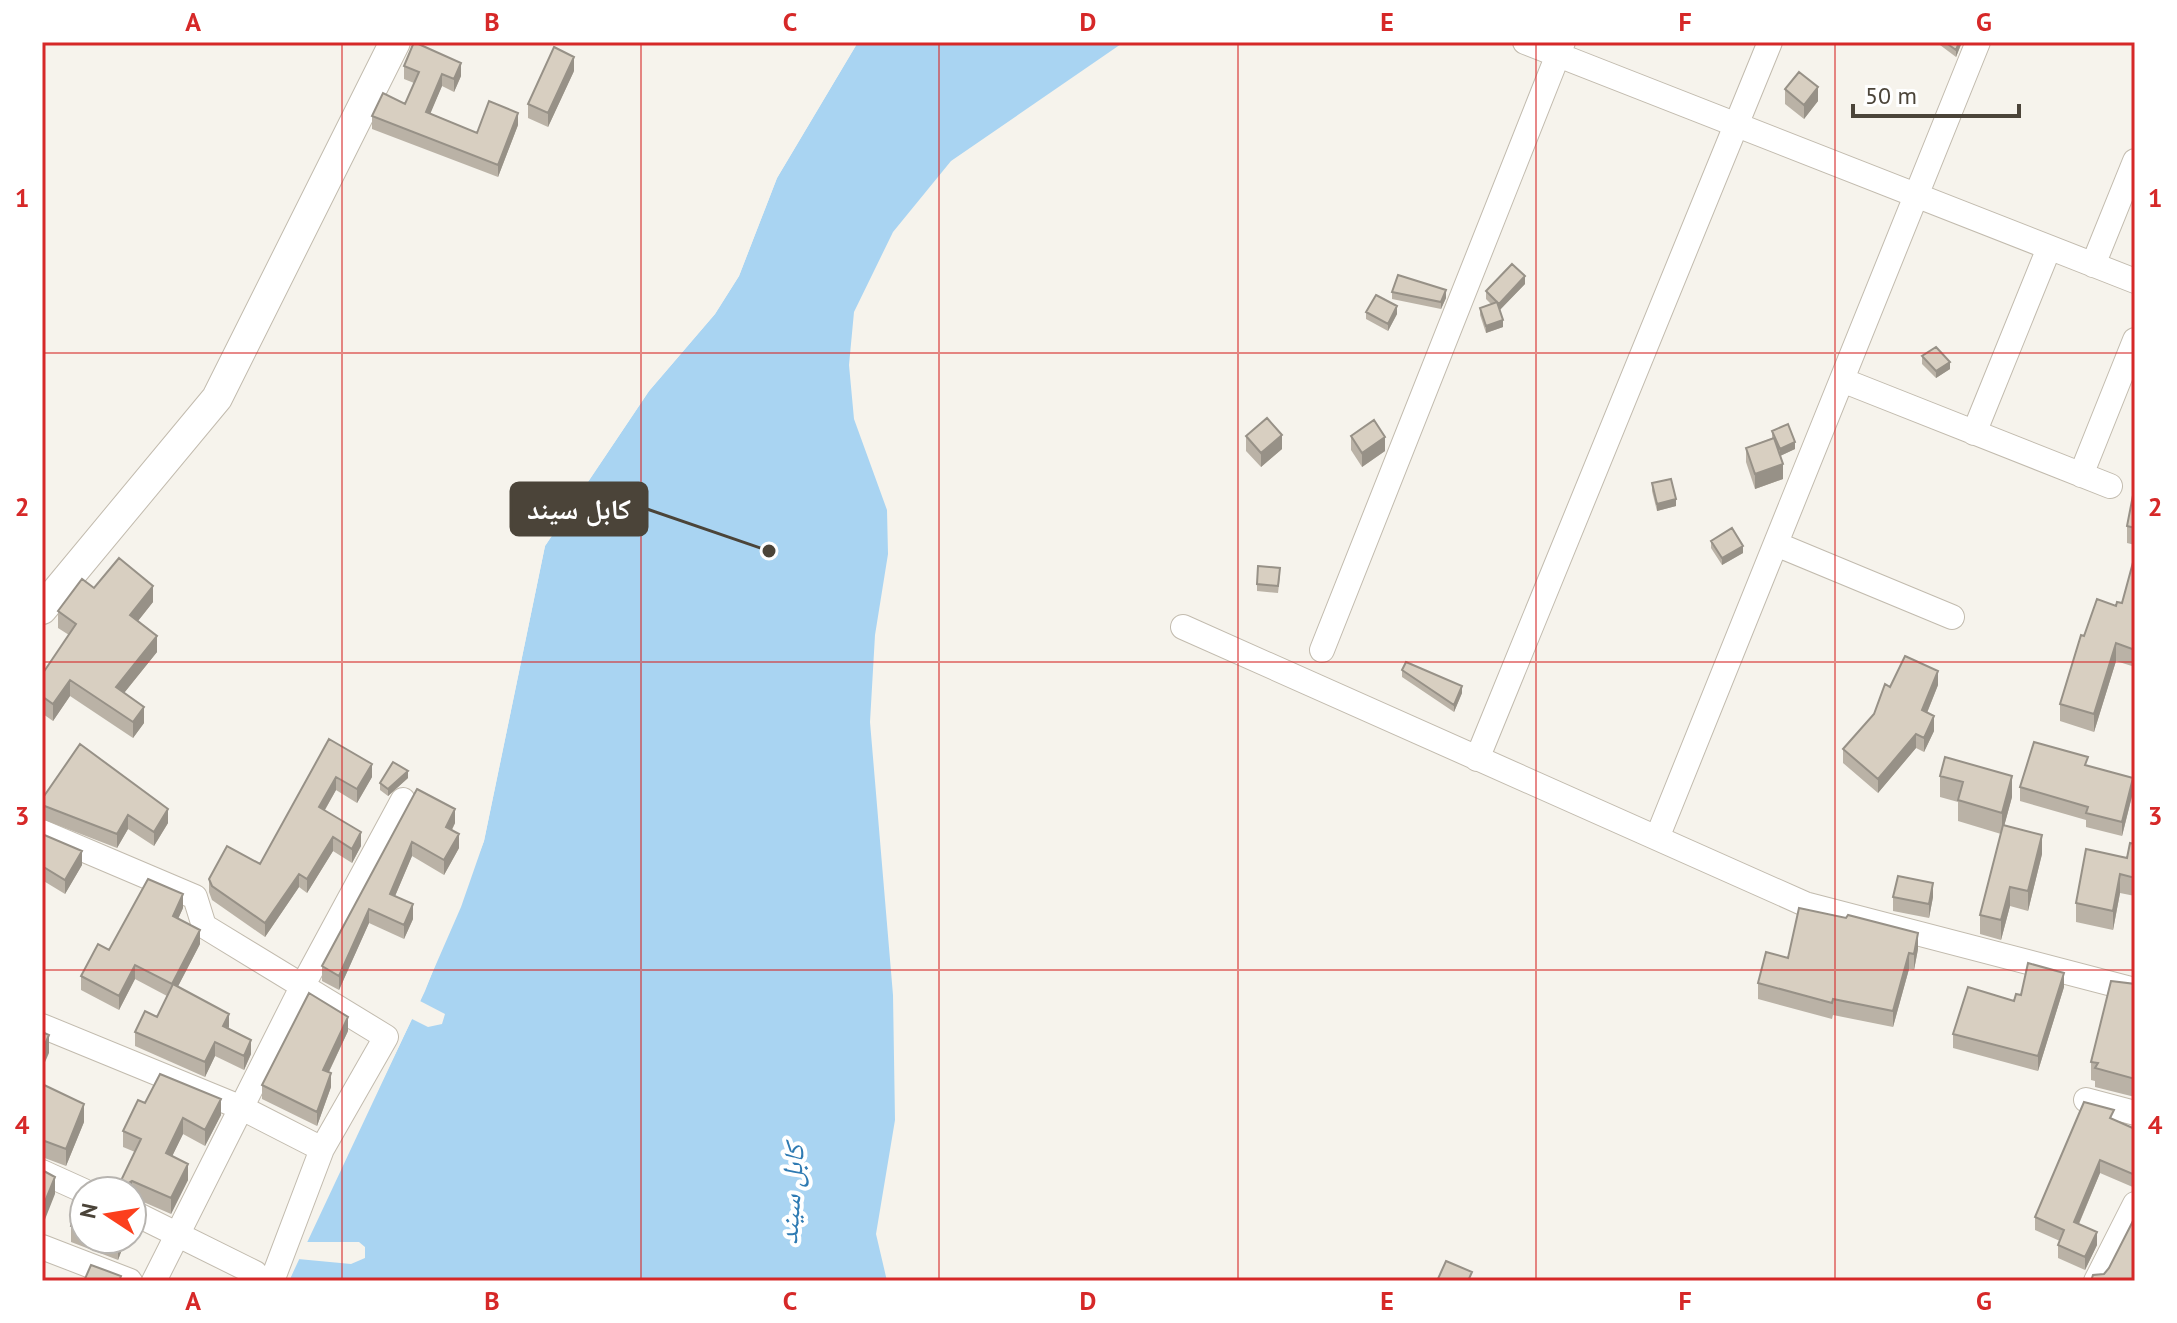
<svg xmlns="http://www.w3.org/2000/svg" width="2177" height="1323" font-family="'PT Sans','Noto Naskh Arabic',sans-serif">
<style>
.water{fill:#a9d4f2}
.pier{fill:#f6f3ec}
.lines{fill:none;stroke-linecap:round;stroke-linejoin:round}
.minor-casing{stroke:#c2bbae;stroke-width:26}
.tertiary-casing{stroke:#c2bbae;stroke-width:32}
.minor{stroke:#fff;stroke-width:24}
.tertiary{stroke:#fff;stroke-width:30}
.wall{fill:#bab2a6}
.shaded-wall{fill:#979187}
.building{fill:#d8cfc1;stroke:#979187;stroke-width:2}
.grid{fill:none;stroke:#d62828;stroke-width:2;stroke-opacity:0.55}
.labels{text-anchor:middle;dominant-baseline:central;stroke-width:8;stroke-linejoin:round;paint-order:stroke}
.water-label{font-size:28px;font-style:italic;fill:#2e7ab2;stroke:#fff}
.leader{fill:none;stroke:#4b4439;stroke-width:3}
.callout-dot{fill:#4b4439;stroke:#fff;stroke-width:3}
.callout{fill:#4b4439;stroke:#4b4439;stroke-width:3}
.callout-label{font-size:28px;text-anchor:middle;font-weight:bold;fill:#fff}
.neatline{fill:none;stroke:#d62828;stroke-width:3}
.grid-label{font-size:26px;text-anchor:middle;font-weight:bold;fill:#d62828}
</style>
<rect width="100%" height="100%" fill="#f6f3ec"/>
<path class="water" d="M 858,42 L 1124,42 L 951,161 L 893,232 L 854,312 L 849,365 L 854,419 L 887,510 L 888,554 L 875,635 L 870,722 L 893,995 L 895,1120 L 876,1234 L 887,1281 L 289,1281 L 425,991 L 484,841 L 545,546 L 649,391 L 715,314 L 739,276 L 777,178 Z"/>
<path class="pier" d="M 853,42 L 858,42 L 777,178 L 739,276 L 715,314 L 649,391 L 545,546 L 484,841 L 461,907 L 420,1001 L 445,1014 L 442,1024 L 428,1027 L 412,1019 L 305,1242 L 359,1242 L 365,1247 L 365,1258 L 351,1264 L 298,1259 L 289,1281 L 285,1281 L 458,905 L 480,840 L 492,789 L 541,545 L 646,389 L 711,312 L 736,274 L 773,177 Z"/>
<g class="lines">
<defs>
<path id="minor" d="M 1525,42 L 2135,281
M 2093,265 L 2135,161
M 1842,380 L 2110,486
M 1974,433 L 2049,248
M 2081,475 L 2135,340
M 1776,544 L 1952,617
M 1183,627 L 1805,904 L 2135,990
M 1322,650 L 1563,42
M 1477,759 L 1770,42
M 42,832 L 195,897 L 204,926 L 386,1037 L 322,1149 L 272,1281
M 1657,838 L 1978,42
M 42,1026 L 242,1108 L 322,1149
M 2086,1100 L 2135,1113
M 42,1172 L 84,1191
M 132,1212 L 255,1273
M 42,1247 L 130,1281
M 154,1281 L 303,985 L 403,800
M 2096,1281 L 2135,1204"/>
<path id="tertiary" d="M 42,609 L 217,398 L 395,42"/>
</defs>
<use href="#minor" class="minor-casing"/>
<use href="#tertiary" class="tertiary-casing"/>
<use href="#minor" class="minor"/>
<use href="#tertiary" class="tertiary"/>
</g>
<path class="wall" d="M 1940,42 L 1962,42 L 1956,57 L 1940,45 Z
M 404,66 L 461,76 L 454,92 L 442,86 L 430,113 L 477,133 L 518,125 L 498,177 L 372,129 L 372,116 L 405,104 L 414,83 L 404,79 Z
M 574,71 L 548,127 L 528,118 L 528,104 Z
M 1785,89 L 1818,101 L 1804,119 L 1785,104 Z
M 1525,284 L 1499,310 L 1503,327 L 1486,333 L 1480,315 L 1480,308 L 1491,304 L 1486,299 L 1486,291 Z
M 1392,292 L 1446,298 L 1441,309 L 1392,299 Z
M 1366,312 L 1397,314 L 1388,331 L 1366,319 Z
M 1922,356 L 1950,369 L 1936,378 L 1922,364 Z
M 1772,431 L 1795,449 L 1780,456 L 1783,479 L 1755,489 L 1746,462 L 1746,448 L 1772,438 Z
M 1246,436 L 1282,449 L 1261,467 L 1246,451 Z
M 1351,436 L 1385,451 L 1362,467 L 1351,450 Z
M 1652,483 L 1676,506 L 1657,511 L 1652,491 Z
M 2135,485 L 2135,545 L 2127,543 L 2127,526 Z
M 1711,541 L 1743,553 L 1722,565 L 1711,548 Z
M 2135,555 L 2135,667 L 2116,661 L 2094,732 L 2060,721 L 2060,704 L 2084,636 L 2116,606 L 2122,603 Z
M 1280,576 L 1278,593 L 1257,591 L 1257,584 Z
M 94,588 L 153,602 L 138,621 L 157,652 L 124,693 L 144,723 L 133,738 L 70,696 L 53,721 L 43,714 L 42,667 L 45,670 L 69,635 L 58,628 L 58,611 Z
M 1402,670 L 1462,693 L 1454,712 L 1402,677 Z
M 1938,685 L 1927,713 L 1934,731 L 1924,752 L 1916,748 L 1878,793 L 1843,763 L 1843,749 L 1874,714 L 1890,687 Z
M 329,739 L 372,777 L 357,803 L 336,790 L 325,810 L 361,846 L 352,863 L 333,851 L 307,893 L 299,887 L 265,937 L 212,900 L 209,892 L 209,879 L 260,864 Z
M 2088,766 L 2133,792 L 2122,836 L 2086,827 L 2086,820 L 2020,801 L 2020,787 Z
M 1940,776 L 2012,797 L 2004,826 L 2042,854 L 2028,911 L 2010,906 L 2001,940 L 1980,934 L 1980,915 L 2001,834 L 1958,821 L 1958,802 L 1940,797 Z
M 408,778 L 388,796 L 380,790 L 380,783 Z
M 417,789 L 455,823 L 452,830 L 459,848 L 444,875 L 412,856 L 395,896 L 413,919 L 404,939 L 369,923 L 339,990 L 322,981 L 322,966 Z
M 42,799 L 168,823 L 154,846 L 128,829 L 117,848 L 42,819 Z
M 42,834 L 82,865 L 65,894 L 42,880 Z
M 2135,844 L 2135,896 L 2120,893 L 2113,930 L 2076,922 L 2076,903 L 2127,858 Z
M 1893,897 L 1933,897 L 1929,918 L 1893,911 Z
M 183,908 L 178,919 L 200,944 L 178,986 L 229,1029 L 251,1054 L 244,1070 L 215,1056 L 205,1077 L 135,1046 L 135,1032 L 157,1017 L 167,996 L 135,979 L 119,1010 L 81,990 L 81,976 L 109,950 Z
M 1918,949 L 1914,970 L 1909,969 L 1893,1027 L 1833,1015 L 1832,1019 L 1758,999 L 1758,983 L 1788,958 Z
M 2135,984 L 2135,1097 L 2095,1087 L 2095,1081 L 2091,1080 L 2091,1062 Z
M 2064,987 L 2038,1071 L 1953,1048 L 1953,1034 L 2014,1001 L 2021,995 Z
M 348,1031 L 329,1072 L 331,1087 L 317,1126 L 262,1099 L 262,1085 Z
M 42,1084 L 84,1122 L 66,1166 L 42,1157 Z
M 145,1103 L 221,1115 L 205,1146 L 183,1134 L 172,1156 L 188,1180 L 171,1214 L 132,1197 L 132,1191 L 116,1191 L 135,1152 L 123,1147 L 123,1131 Z
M 2114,1120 L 2135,1129 L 2135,1188 L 2100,1173 L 2079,1224 L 2097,1245 L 2085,1270 L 2058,1258 L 2058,1245 L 2060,1241 L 2035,1230 L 2035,1217 Z
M 84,1191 L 84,1239 L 126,1239 L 118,1260 L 71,1242 L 71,1226 Z"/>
<path class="shaded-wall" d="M 1959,42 L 1962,42 L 1956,57 L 1956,50 Z
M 574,57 L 574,71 L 548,127 L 548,113 Z
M 461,63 L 461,76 L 454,92 L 454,79 Z
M 442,74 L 442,86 L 426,124 L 426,112 Z
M 1818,87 L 1818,101 L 1804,119 L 1804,105 Z
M 518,113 L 518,125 L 498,177 L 498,165 Z
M 1525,276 L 1525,284 L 1499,311 L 1499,304 Z
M 1446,290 L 1446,298 L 1441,309 L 1441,302 Z
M 1397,306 L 1397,314 L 1388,331 L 1388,324 Z
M 1503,320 L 1503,327 L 1486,333 L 1486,326 Z
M 1950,362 L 1950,369 L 1936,378 L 1936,371 Z
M 1282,435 L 1282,449 L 1261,467 L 1261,453 Z
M 1385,437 L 1385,451 L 1362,467 L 1362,453 Z
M 1795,442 L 1795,449 L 1780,456 L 1780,449 Z
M 1783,464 L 1783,479 L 1755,489 L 1755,474 Z
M 1676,499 L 1676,506 L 1657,511 L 1657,504 Z
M 1743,546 L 1743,553 L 1722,565 L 1722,558 Z
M 153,586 L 153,602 L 130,631 L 130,615 Z
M 157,636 L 157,652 L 116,703 L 116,687 Z
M 2116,643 L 2116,661 L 2094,732 L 2094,714 Z
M 1938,671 L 1938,685 L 1922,725 L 1922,710 Z
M 70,680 L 70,696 L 53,721 L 53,704 Z
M 1462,686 L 1462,693 L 1454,712 L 1454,705 Z
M 144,707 L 144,723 L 133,738 L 133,722 Z
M 1934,716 L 1934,731 L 1924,752 L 1924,738 Z
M 1916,734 L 1916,748 L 1878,793 L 1878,779 Z
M 372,764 L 372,777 L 357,803 L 357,789 Z
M 408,771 L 408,778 L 388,796 L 388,789 Z
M 2012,776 L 2012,797 L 2002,834 L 2002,813 Z
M 336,777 L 336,790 L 319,820 L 319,807 Z
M 2133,778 L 2133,792 L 2122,836 L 2122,822 Z
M 168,809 L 168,823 L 154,846 L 154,832 Z
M 455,809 L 455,823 L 446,841 L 446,827 Z
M 128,815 L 128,829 L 117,848 L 117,834 Z
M 361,832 L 361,846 L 352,863 L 352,849 Z
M 459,834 L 459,848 L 444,875 L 444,860 Z
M 2042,835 L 2042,854 L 2028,911 L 2028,891 Z
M 333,837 L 333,851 L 307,893 L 307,879 Z
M 412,842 L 412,856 L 390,908 L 390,894 Z
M 82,851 L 82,865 L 65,894 L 65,880 Z
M 299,874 L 299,887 L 265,937 L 265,923 Z
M 2120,874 L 2120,893 L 2113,930 L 2113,911 Z
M 1933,883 L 1933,897 L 1929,918 L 1929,904 Z
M 2010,887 L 2010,906 L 2001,940 L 2001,920 Z
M 183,894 L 183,908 L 173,930 L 173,916 Z
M 413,904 L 413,919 L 404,939 L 404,925 Z
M 369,909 L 369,923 L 339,990 L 339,976 Z
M 200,930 L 200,944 L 172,998 L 172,984 Z
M 1918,933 L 1918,949 L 1914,970 L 1914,954 Z
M 1909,953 L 1909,969 L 1893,1027 L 1893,1011 Z
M 135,965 L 135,979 L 119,1010 L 119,996 Z
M 2064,973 L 2064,987 L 2038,1071 L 2038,1056 Z
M 229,1014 L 229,1028 L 223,1026 Z
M 348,1017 L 348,1031 L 323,1084 L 323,1070 Z
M 49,1035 L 49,1053 L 42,1069 L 42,1051 Z
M 251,1040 L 251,1054 L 244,1070 L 244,1056 Z
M 215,1042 L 215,1056 L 205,1077 L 205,1062 Z
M 331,1073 L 331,1087 L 317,1126 L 317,1112 Z
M 221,1099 L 221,1115 L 205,1146 L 205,1130 Z
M 84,1104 L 84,1122 L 66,1166 L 66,1149 Z
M 183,1118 L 183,1134 L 166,1169 L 166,1153 Z
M 2100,1160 L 2100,1173 L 2074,1235 L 2074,1222 Z
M 188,1164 L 188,1180 L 171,1214 L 171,1198 Z
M 55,1177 L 55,1194 L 42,1227 L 42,1209 Z
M 132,1181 L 132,1191 L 119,1191 L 119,1189 Z
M 2097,1232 L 2097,1245 L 2085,1270 L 2085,1257 Z
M 120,1239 L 126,1239 L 118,1260 L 118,1244 Z"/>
<path class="building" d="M 414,42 L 461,63 L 454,79 L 442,74 L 426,112 L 477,133 L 489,101 L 518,113 L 498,165 L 372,116 L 383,93 L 405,104 L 419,72 L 404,66 Z
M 1945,42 L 1959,42 L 1956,50 Z
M 554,47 L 574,57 L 548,113 L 528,104 Z
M 1799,72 L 1818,87 L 1804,105 L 1785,89 Z
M 1512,264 L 1525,276 L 1499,304 L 1486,291 Z
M 1398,275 L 1446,290 L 1441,302 L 1392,292 Z
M 1376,295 L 1397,306 L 1388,324 L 1366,312 Z
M 1497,302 L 1503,320 L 1486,326 L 1480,308 Z
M 1936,347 L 1950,362 L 1936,371 L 1922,356 Z
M 1267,418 L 1282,435 L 1261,453 L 1246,436 Z
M 1374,420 L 1385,437 L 1362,453 L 1351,436 Z
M 1788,424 L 1795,442 L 1780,449 L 1772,431 Z
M 1774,438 L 1783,464 L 1755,474 L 1746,448 Z
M 1671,479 L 1676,499 L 1657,504 L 1652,483 Z
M 2135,485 L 2135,528 L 2127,526 Z
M 1732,528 L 1743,546 L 1722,558 L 1711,541 Z
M 2135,555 L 2135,650 L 2116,643 L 2094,714 L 2060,704 L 2081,635 L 2084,636 L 2097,599 L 2116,606 L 2117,602 L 2122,603 Z
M 119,558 L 153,586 L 130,615 L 157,636 L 116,687 L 144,707 L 133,722 L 70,680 L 53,704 L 43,697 L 42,698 L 42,667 L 45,670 L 76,624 L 58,611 L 82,579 L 94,588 Z
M 1258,566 L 1280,568 L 1278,586 L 1257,584 Z
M 1905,656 L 1938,671 L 1922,710 L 1934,716 L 1924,738 L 1916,734 L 1878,779 L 1843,749 L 1874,714 L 1885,684 L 1890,687 Z
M 1406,662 L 1462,686 L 1454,705 L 1402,670 Z
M 329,739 L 372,764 L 357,789 L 336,777 L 319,807 L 361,832 L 352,849 L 333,837 L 307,879 L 299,874 L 265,923 L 212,886 L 209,879 L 227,846 L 260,864 Z
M 2034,742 L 2088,757 L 2085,765 L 2133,778 L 2122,822 L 2086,813 L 2088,807 L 2020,787 Z
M 80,744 L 168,809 L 154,832 L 128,815 L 117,834 L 42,805 L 42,799 Z
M 1945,757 L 2012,776 L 2002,813 L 1958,800 L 1963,782 L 1940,776 Z
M 393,762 L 408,771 L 388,789 L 380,783 Z
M 417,789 L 455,809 L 446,827 L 459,834 L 444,860 L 412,842 L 390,894 L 413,904 L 404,925 L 369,909 L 339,976 L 322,966 Z
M 2003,825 L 2042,835 L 2028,891 L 2010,887 L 2001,920 L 1980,915 Z
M 42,834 L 82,851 L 65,880 L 42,866 Z
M 2130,843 L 2135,844 L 2135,878 L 2120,874 L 2113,911 L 2076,903 L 2086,849 L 2127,858 Z
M 1898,876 L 1933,883 L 1929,904 L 1893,897 Z
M 148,879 L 183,894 L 173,916 L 200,930 L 172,984 L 135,965 L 119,996 L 81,976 L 98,944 L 109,950 Z
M 1799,908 L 1846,918 L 1848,915 L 1918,933 L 1914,954 L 1909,953 L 1893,1011 L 1833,999 L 1832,1003 L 1758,983 L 1766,952 L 1788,958 Z
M 2028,963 L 2064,973 L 2038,1056 L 1953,1034 L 1968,987 L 2014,1001 L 2016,994 L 2021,995 Z
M 2111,981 L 2135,984 L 2135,1079 L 2095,1068 L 2098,1063 L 2091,1062 Z
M 173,984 L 229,1014 L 223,1026 L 251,1040 L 244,1056 L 215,1042 L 205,1062 L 135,1032 L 145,1011 L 157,1017 Z
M 309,993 L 348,1017 L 323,1070 L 331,1073 L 317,1112 L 262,1085 Z
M 42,1032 L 49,1035 L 42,1051 Z
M 160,1074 L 221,1099 L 205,1130 L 183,1118 L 166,1153 L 188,1164 L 171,1198 L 132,1181 L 119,1189 L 119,1191 L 116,1191 L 141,1139 L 123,1131 L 138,1100 L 145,1103 Z
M 42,1084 L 84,1104 L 66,1149 L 42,1140 Z
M 2084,1102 L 2114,1110 L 2110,1118 L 2135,1129 L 2135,1175 L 2100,1160 L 2074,1222 L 2097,1232 L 2085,1257 L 2058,1245 L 2064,1230 L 2035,1217 Z
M 42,1170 L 55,1177 L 42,1209 Z
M 84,1190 L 88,1191 L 84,1191 L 84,1231 L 71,1226 Z
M 2135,1217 L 2135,1281 L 2091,1281 L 2093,1275 L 2104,1274 L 2109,1268 Z
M 104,1239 L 120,1239 L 118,1244 Z
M 1446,1261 L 1472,1272 L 1468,1281 L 1437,1281 Z
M 91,1265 L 121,1276 L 119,1281 L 84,1281 Z"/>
<path class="grid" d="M 342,42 L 342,1281M 641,42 L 641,1281M 939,42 L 939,1281M 1238,42 L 1238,1281M 1536,42 L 1536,1281M 1835,42 L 1835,1281M 42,353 L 2135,353M 42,662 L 2135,662M 42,970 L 2135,970"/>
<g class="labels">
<g class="water-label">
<text transform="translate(790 1194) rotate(-86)">کابل سيند</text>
</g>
</g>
<path class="leader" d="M769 551L647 509"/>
<circle class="callout-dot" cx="769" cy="551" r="8"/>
<rect class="callout" x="511" y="483" width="136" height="52" rx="8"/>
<g class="callout-label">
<text x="579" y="519">کابل سيند</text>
</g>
<rect width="2177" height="1323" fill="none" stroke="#ffffff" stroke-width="88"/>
<g transform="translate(108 1215) rotate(282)"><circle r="38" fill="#ffffff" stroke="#b7b4b0" stroke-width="2"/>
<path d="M0-6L14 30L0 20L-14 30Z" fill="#fc3f1d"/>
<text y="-12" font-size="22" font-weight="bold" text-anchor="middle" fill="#4b4439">N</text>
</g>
<path d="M1853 104v12h166v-12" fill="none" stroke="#4b4439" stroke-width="4"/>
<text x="1865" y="104" font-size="24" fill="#4b4439" stroke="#ffffff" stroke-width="6" paint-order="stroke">50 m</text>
<rect x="44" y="44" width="2089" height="1235" class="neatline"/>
<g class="grid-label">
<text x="193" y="31">A</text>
<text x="492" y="31">B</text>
<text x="790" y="31">C</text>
<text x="1088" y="31">D</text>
<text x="1387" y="31">E</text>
<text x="1685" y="31">F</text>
<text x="1984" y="31">G</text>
<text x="22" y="207">1</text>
<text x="2155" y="207">1</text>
<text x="22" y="516">2</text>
<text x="2155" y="516">2</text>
<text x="22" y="825">3</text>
<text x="2155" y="825">3</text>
<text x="22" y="1134">4</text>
<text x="2155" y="1134">4</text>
<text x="193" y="1310">A</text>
<text x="492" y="1310">B</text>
<text x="790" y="1310">C</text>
<text x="1088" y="1310">D</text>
<text x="1387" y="1310">E</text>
<text x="1685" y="1310">F</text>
<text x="1984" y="1310">G</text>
</g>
</svg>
